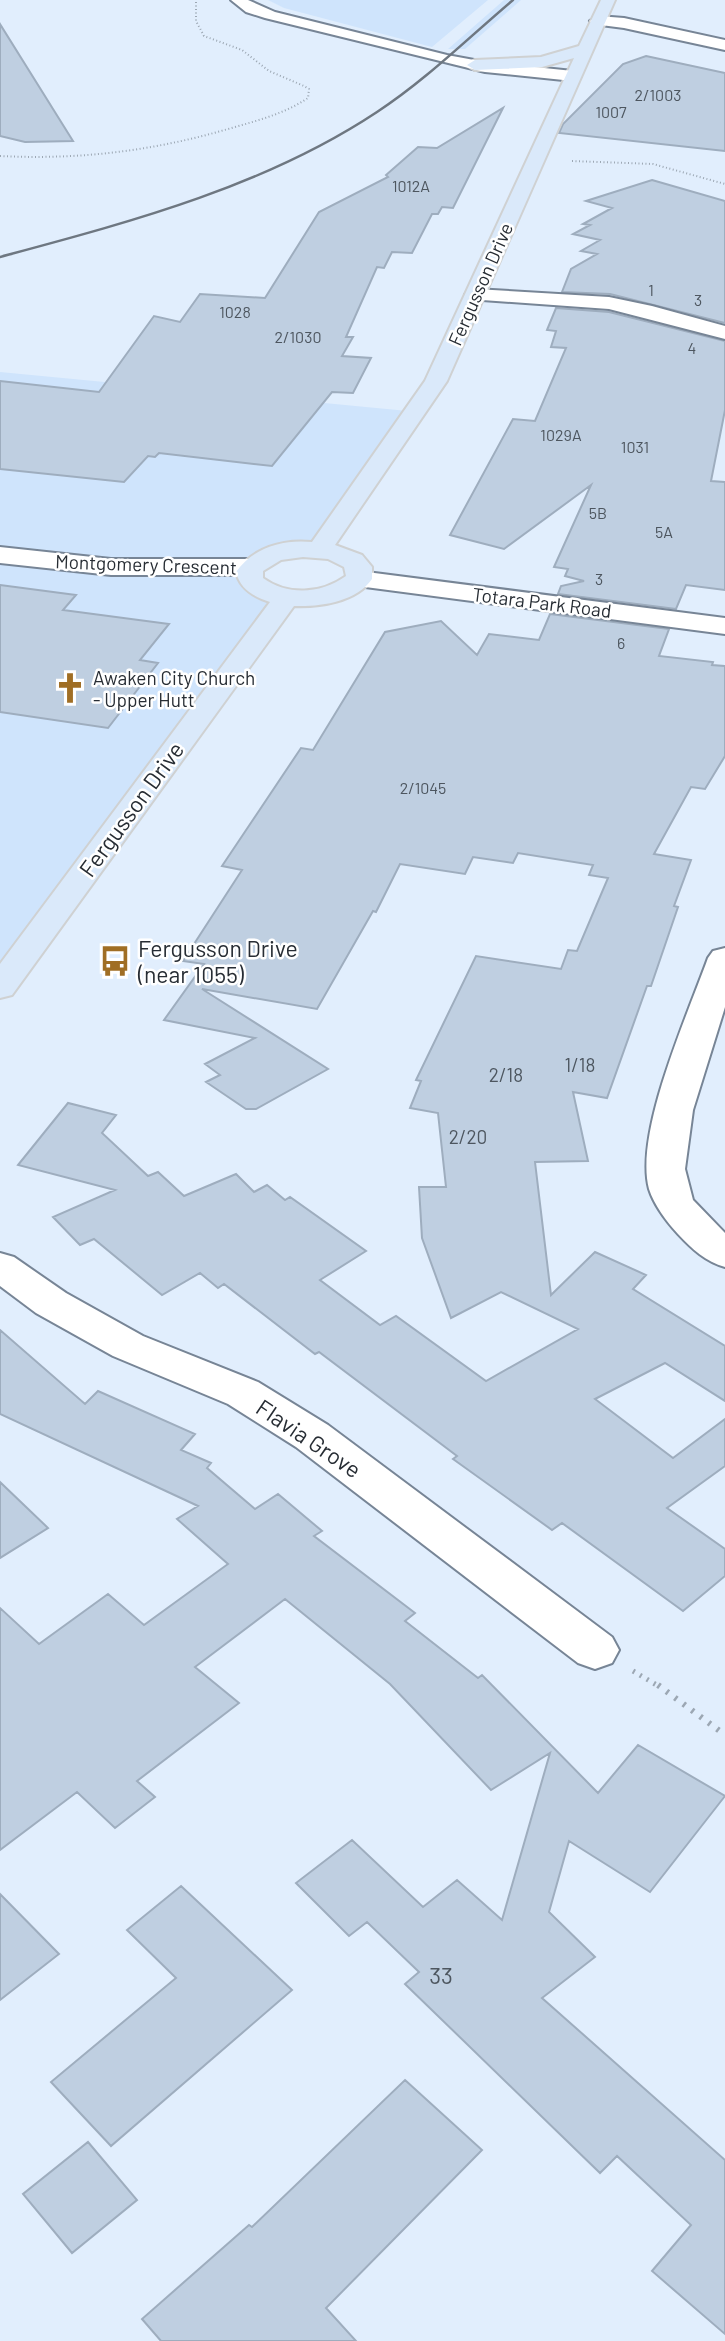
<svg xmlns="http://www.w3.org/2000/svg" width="725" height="2341" font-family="Barlow,sans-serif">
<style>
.built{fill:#cfe4fc}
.building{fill:#bfcfe1;stroke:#9eadbe;stroke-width:2}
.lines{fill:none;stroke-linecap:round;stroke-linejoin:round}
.minor-casing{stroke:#778596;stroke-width:4}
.major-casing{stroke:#cfd1d2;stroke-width:4}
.path-far2{stroke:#9ca7b3;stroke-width:2;stroke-dasharray:1 2.5;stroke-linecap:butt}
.path-far1{stroke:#9ca7b3;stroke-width:5;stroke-dasharray:2 6;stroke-linecap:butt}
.path{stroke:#9ca7b3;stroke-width:6;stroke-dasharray:2.5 8;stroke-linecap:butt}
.minor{fill:#fff;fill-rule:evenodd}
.major{fill:#dae9fa;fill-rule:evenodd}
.rail{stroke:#6e7781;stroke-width:2.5}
.labels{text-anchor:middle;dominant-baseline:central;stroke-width:5;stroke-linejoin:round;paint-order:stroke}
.far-number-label{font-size:16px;fill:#4d565f}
.far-street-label{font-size:19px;fill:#272d34;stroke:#fff}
.far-poi-label{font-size:19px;fill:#272d34;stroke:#fff;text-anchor:start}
.number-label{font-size:19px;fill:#4d565f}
.street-label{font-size:23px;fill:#272d34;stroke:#fff}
.poi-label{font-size:23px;fill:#272d34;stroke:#fff;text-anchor:start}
.near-number-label{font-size:23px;fill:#4d565f}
</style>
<rect width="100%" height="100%" fill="#e1eefd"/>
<path class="built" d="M 268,0 L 488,0 L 432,47 L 284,8 Z
M 504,0 L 521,0 L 465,49 L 448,49 Z
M 0,372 L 418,412 L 328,539 L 251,567 L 277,595 L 0,988 Z"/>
<path class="building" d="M 0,24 L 73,141 L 25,142 L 0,136 Z
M 646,56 L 725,73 L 725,151 L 559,133 L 563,124 L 623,64 Z
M 503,108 L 453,208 L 442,207 L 438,214 L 432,214 L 412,253 L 392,252 L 384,268 L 377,267 L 346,337 L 353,337 L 342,356 L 371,358 L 353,393 L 332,392 L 272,466 L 159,453 L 155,457 L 148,456 L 124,482 L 0,469 L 0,381 L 99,392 L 154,316 L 180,322 L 200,294 L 265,298 L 319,212 L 388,177 L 386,175 L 418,147 L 437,148 Z
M 652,180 L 725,201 L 725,323 L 610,294 L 562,292 L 571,269 L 597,254 L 581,251 L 600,240 L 573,234 L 590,225 L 583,224 L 612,208 L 586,201 Z
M 556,308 L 609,312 L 725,341 L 725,410 L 711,481 L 725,482 L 725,590 L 686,585 L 676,609 L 558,594 L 561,586 L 584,581 L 565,576 L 568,569 L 554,567 L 591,485 L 504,549 L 450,535 L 513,419 L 535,421 L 566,348 L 551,347 L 556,331 L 547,330 Z
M 0,585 L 76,595 L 63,610 L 169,624 L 140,660 L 158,663 L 108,728 L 0,712 Z
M 550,614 L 669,629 L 659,656 L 713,662 L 712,665 L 725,666 L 725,756 L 705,789 L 691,787 L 654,854 L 691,860 L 674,906 L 678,907 L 651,986 L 647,986 L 607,1098 L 573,1092 L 588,1161 L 535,1162 L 551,1295 L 595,1252 L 646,1275 L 633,1289 L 725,1346 L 725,1401 L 665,1363 L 595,1399 L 673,1458 L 725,1419 L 725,1466 L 667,1508 L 725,1549 L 725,1576 L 683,1611 L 562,1523 L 552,1530 L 453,1459 L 457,1456 L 319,1352 L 315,1354 L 224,1284 L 218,1288 L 200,1273 L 162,1295 L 94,1239 L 80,1245 L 53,1217 L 115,1190 L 18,1165 L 68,1103 L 116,1115 L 102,1133 L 148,1176 L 158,1172 L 184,1196 L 236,1174 L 254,1192 L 267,1185 L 285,1200 L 290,1197 L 366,1251 L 320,1280 L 380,1325 L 396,1316 L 486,1381 L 578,1329 L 501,1292 L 451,1318 L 422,1238 L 419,1187 L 446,1187 L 438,1113 L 410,1108 L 421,1081 L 416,1080 L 476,956 L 561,969 L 568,950 L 577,951 L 608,878 L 589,875 L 593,865 L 518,853 L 513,863 L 473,857 L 465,874 L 400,864 L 376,912 L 373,911 L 317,1009 L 202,989 L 328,1069 L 256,1109 L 246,1109 L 206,1082 L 220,1075 L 205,1064 L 255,1038 L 164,1020 L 204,964 L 183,961 L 242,870 L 222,866 L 301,748 L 313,750 L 385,632 L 441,621 L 477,655 L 489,634 L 539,640 Z
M 0,1330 L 85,1404 L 98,1391 L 195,1434 L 181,1450 L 211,1463 L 207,1468 L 255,1509 L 278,1494 L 322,1531 L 314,1536 L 415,1613 L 405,1621 L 478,1678 L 482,1675 L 598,1793 L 638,1745 L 725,1796 L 650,1892 L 569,1841 L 549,1912 L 595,1957 L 542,1998 L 725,2160 L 725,2334 L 652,2271 L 691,2225 L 617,2156 L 600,2173 L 405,1984 L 419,1972 L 367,1922 L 349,1936 L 296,1883 L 352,1840 L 423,1907 L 457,1880 L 502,1920 L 550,1753 L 491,1790 L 390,1684 L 285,1599 L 195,1667 L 239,1703 L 137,1781 L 155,1797 L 115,1828 L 77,1792 L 0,1850 L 0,1608 L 39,1644 L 108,1594 L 144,1625 L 228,1564 L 177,1519 L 198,1506 L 0,1414 Z
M 0,1482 L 48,1528 L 0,1558 Z
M 181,1886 L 292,1990 L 111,2146 L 51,2082 L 176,1978 L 127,1930 Z
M 0,1894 L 59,1954 L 0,2000 Z
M 405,2080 L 482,2150 L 326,2308 L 356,2341 L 161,2341 L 142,2319 L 249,2225 L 252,2227 Z
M 88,2142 L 137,2200 L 72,2253 L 23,2194 Z"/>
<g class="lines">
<defs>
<path id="minor" d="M 231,0 L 248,0 L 275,12 L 447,55 L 485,62 L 573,71 L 581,76 L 573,81 L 485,72 L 265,18 L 246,12 Z
M 598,16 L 624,18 L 725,40 L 725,50 L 624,28 L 593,24 L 590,21 Z
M 475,289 L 609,297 L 652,306 L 725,326 L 725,339 L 609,309 L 468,299 L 465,295 L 468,291 Z
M 0,547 L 111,559 L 251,559 L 260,561 L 264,567 L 260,573 L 251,575 L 111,575 L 0,563 Z
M 359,571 L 725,618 L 725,634 L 350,585 L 346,579 L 350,573 Z
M 725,948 L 725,1007 L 693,1110 L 685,1169 L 693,1200 L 725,1233 L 725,1267 C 706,1262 692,1249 678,1234 C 667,1222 654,1205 649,1189 C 634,1133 688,1014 708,958 L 713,951 Z
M 0,1253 L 14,1257 L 66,1293 L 143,1336 L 258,1382 L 328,1425 L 612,1637 L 619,1650 L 612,1663 L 595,1669 L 578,1663 L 296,1447 L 228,1404 L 113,1356 L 36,1313 L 0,1286 Z"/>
<path id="major" d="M 601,0 L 615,0 L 447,381 L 335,545 L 362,555 L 372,567 L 372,579 C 356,602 320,607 294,606 L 12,995 L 0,998 L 0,964 L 270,602 C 254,597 240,589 236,572 C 253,548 282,539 312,542 L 425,381 L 574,58 L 542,67 L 475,70 L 467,65 L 475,60 L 541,57 L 579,46 ZM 303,557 L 328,559 L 344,567 L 346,576 C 321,594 288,596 263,578 L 263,571 L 281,560 Z"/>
</defs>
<use href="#minor" class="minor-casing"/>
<use href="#major" class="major-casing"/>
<path class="path-far2" d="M 0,156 C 78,160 153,151 228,129 C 256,121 284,114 308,98 L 309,89 L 304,86 L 269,71 L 242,50 L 204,36 L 196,21 L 196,0
M 572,161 L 653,164 L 725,184"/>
<path class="path-far1" d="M 633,1671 L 660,1687"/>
<path class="path" d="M 658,1685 L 725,1735"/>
<use href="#minor" class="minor"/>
<use href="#major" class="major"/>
<path class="rail" d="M 0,257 C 130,222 264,187 377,112 C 426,80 468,38 513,0"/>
</g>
<defs>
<symbol id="church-bare" viewBox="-9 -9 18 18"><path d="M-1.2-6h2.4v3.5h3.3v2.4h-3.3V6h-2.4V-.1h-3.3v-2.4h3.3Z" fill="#a06e24" stroke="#fff" stroke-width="2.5" paint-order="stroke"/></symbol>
<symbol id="bus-bare" viewBox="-9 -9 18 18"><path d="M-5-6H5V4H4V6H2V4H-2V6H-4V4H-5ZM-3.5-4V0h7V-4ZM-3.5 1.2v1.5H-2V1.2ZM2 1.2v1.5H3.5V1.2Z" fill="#a06e24" stroke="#fff" stroke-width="2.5" paint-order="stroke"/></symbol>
</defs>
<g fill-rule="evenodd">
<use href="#church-bare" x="48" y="666" width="44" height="44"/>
<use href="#bus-bare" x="93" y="939" width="44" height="44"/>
</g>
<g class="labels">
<g class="far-number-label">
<text x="658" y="94">2/1003</text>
<text x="611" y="111">1007</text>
<text x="411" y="185">1012A</text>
<text x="651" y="289">1</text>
<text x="698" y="299">3</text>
<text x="235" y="311">1028</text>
<text x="298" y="336">2/1030</text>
<text x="692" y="347">4</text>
<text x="561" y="434">1029A</text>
<text x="635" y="446">1031</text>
<text x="598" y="512">5B</text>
<text x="664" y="531">5A</text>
<text x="599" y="578">3</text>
<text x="621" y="642">6</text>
<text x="423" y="787">2/1045</text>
</g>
<g class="far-street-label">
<text transform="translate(480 284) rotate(-66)">Fergusson Drive</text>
<text transform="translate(146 564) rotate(2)">Montgomery Crescent</text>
<text transform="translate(542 602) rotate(7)">Totara Park Road</text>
</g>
<g class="far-poi-label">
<text x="93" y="677">Awaken City Church<tspan x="93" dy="22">- Upper Hutt</tspan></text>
</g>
<g class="number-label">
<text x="580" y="1064">1/18</text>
<text x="506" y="1074">2/18</text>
<text x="468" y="1136">2/20</text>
</g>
<g class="street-label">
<text transform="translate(131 809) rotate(-54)">Fergusson Drive</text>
<text transform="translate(309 1438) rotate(34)">Flavia Grove</text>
</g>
<g class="poi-label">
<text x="138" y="948">Fergusson Drive<tspan x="138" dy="26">(near 1055)</tspan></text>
</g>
<g class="near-number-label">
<text x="441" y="1975">33</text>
</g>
</g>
</svg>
